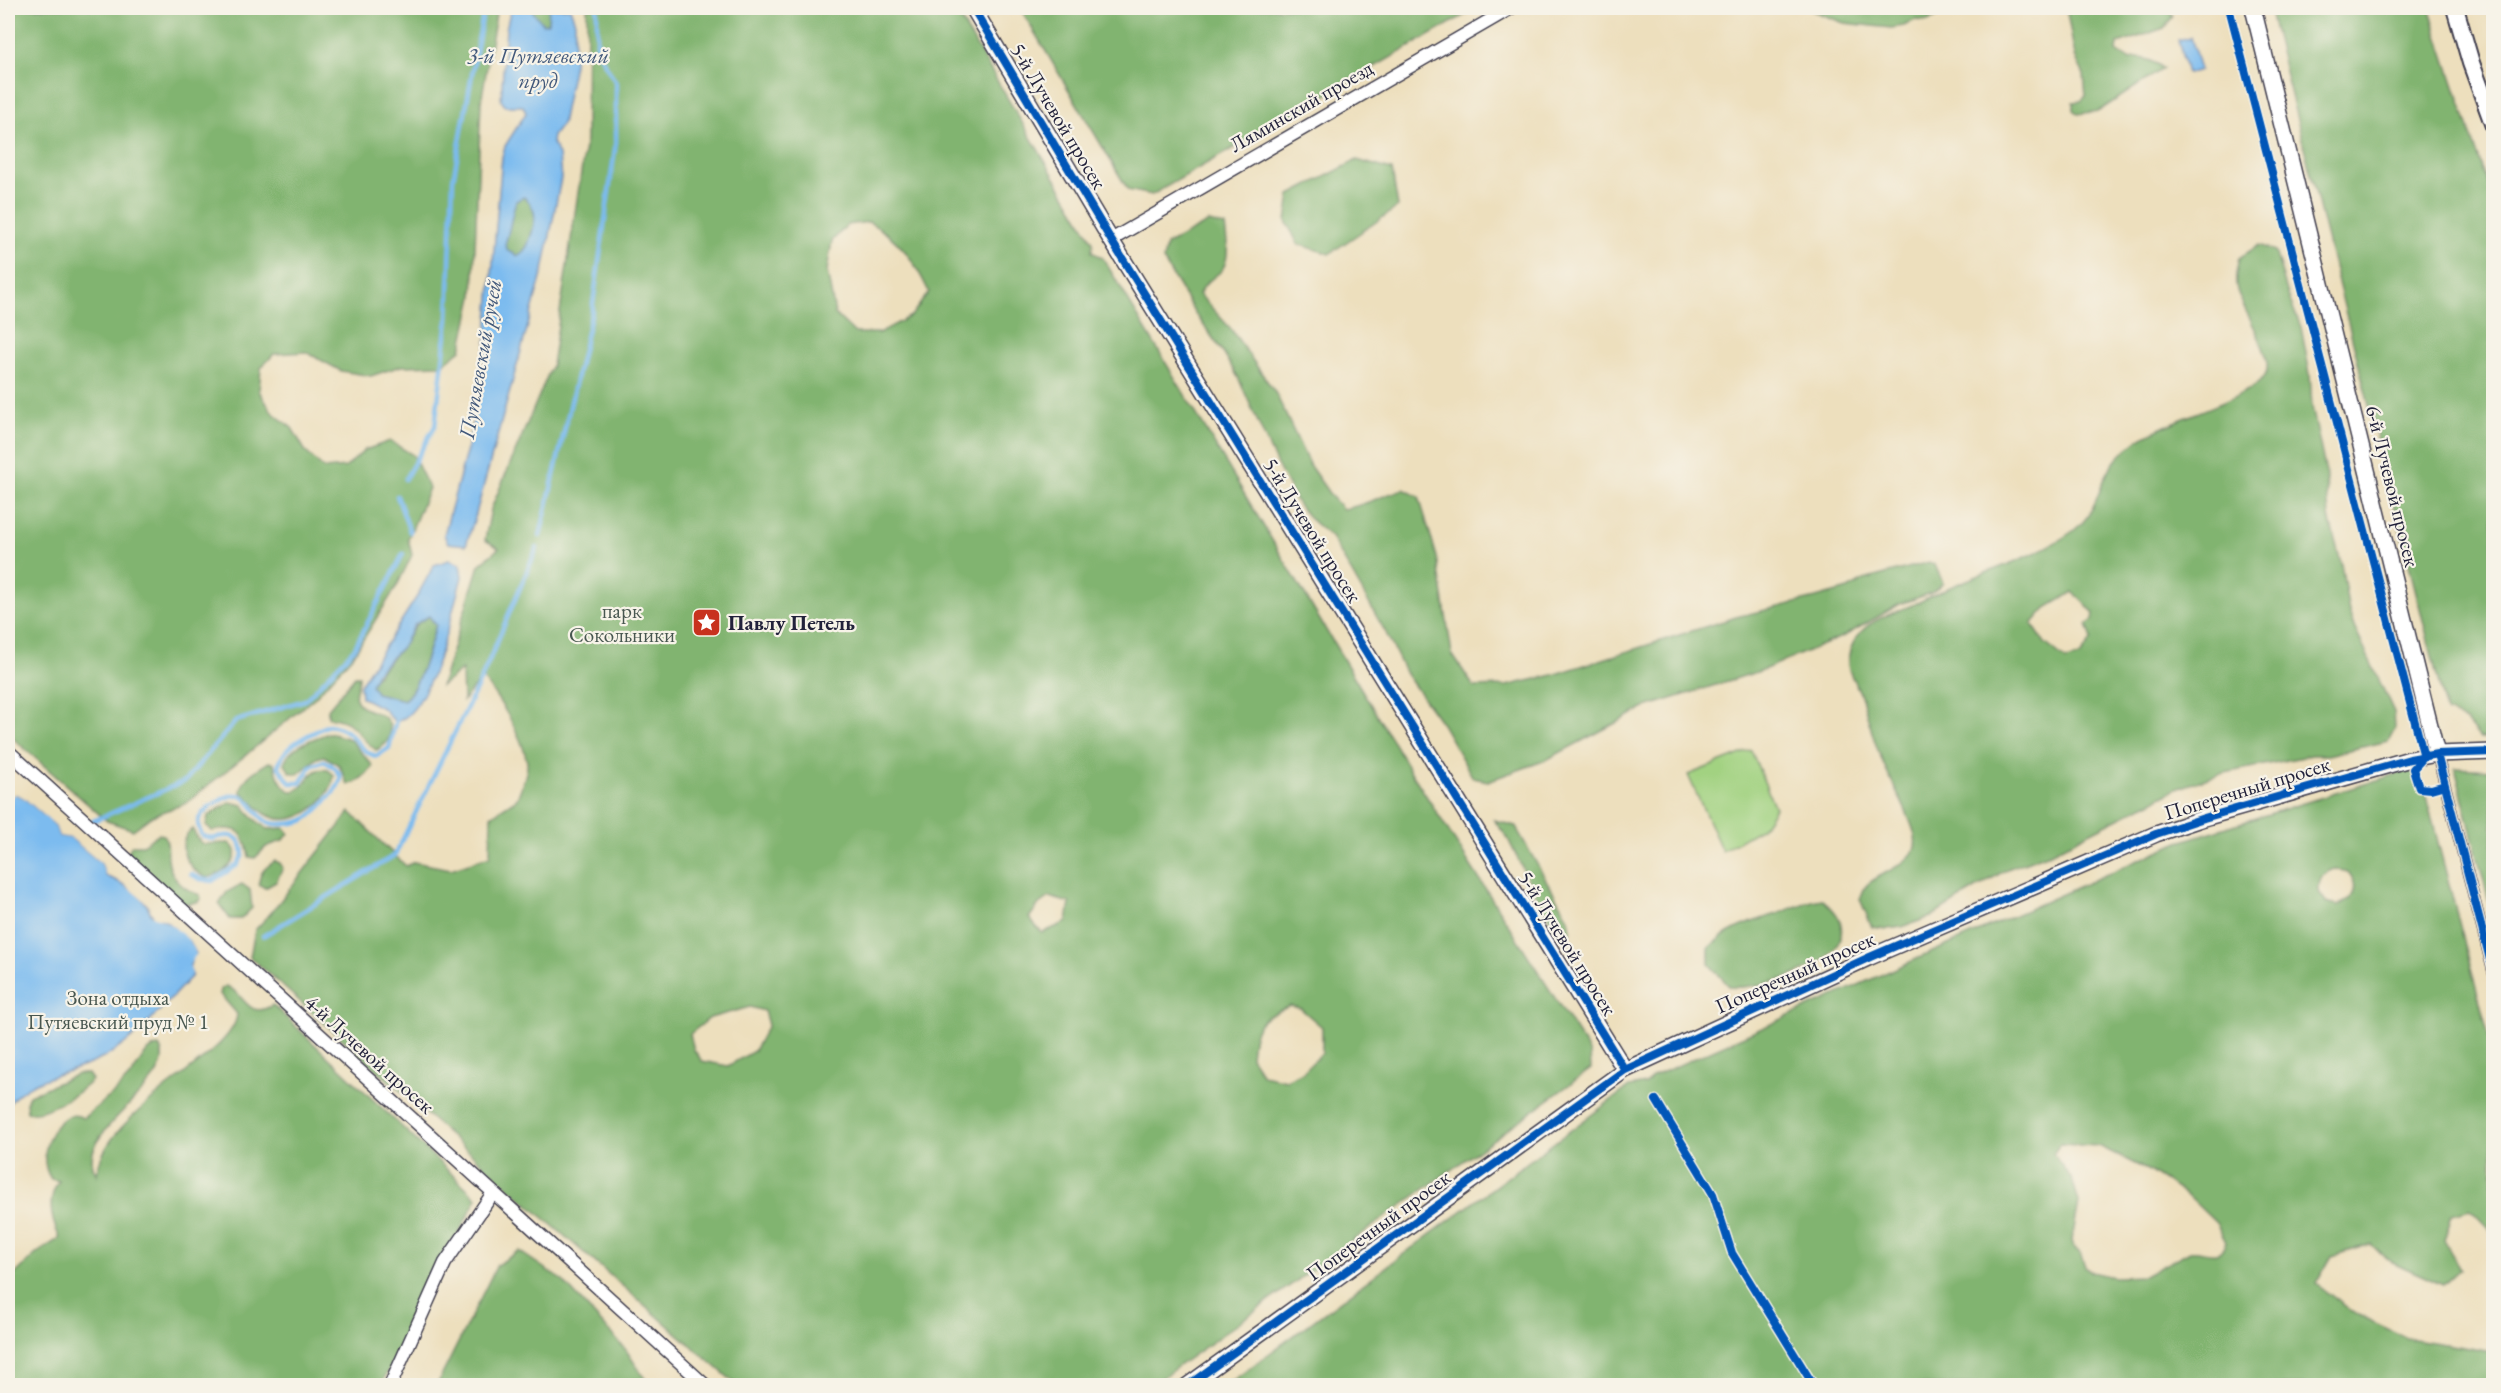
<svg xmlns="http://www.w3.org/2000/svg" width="2501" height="1393" font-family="'EB Garamond',serif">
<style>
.green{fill:#a2d281;stroke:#627a5e;stroke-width:1.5}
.forest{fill:#81b46f;stroke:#526b55;stroke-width:1.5;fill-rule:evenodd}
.water{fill:#7bbbef;stroke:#4e6e95;stroke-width:1.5;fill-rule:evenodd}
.pier{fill:#eddfbd}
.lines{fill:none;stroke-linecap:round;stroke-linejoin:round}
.stream{stroke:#7bbbef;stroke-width:4.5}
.pedestrian-casing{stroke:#403e4e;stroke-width:12}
.minor-casing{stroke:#403e4e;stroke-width:15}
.tertiary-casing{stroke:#403e4e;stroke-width:18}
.secondary-casing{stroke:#403e4e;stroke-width:20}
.pedestrian{stroke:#fff;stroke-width:9}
.minor{stroke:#fff;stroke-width:12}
.tertiary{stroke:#fff;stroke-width:15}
.secondary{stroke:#fff;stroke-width:16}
.cycleway-casing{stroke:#f7f3e8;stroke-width:11}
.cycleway{stroke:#0057b8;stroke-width:8}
.labels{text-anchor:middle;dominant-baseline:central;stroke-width:4.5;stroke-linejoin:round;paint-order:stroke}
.street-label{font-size:21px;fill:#22223b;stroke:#f7f3e8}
.park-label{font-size:21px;fill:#485750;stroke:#f7f3e8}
.poi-label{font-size:21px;font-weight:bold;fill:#22223b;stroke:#f7f3e8;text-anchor:start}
.water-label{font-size:22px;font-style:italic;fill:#41587a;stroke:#f7f3e8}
</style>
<rect width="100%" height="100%" fill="#f7f3e8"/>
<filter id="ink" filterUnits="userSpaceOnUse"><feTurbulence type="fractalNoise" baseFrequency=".0167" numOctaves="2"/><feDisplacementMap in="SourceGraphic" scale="12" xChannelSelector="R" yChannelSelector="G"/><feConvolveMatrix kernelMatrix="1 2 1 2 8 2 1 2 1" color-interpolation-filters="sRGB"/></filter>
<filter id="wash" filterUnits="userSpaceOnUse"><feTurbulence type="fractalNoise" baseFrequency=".008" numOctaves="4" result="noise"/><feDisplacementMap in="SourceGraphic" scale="24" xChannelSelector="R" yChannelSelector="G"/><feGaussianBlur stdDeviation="1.35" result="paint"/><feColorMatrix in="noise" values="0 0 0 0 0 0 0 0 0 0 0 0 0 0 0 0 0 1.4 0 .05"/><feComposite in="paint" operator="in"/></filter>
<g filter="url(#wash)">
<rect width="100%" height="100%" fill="#eddfbd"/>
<path class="green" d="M 1751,750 L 1775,808 L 1762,828 L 1722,851 L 1688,775 Z"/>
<path class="forest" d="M 8,8 L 497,8 L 481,102 L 473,297 L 461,350 L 442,365 L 401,366 L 371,376 L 341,371 L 306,352 L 274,354 L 261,368 L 259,391 L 272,412 L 292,428 L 306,452 L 324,469 L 346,467 L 365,450 L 390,441 L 413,455 L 429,488 L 408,539 L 412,555 L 397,586 L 354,654 L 314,698 L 246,755 L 186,803 L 152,816 L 133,830 L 107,821 L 8,734 Z
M 530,8 L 549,8 L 548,23 L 540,24 Z
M 587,8 L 954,8 L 1093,242 L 1092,252 L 1103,258 L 1411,772 L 1590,1053 L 1591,1069 L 1152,1385 L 737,1385 L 523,1200 L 250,957 L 255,930 L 270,914 L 350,812 L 406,866 L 414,862 L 451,869 L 490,856 L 491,816 L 517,799 C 520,789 529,772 527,762 C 522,734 499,699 482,677 L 463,701 L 462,670 L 441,686 L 479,565 L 499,548 L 485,540 L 491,509 L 552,365 L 586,140 ZM 869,222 C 901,240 914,260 929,292 L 911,316 L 879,333 L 855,333 L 835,314 L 827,271 L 832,241 L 847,225 ZM 1049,897 L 1070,903 L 1067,922 L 1042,933 L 1029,918 L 1039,904 ZM 1290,1006 L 1300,1008 L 1322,1027 L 1322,1053 L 1303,1072 L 1286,1080 L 1263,1075 L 1251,1057 C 1254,1023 1259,1019 1290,1006 ZM 750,1007 L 764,1011 L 768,1025 L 754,1051 L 728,1066 L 702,1061 L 694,1050 L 690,1034 L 710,1018 Z
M 1020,8 L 1477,8 L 1152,195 L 1128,190 Z
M 1810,8 L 1944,8 L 1938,16 L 1928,21 L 1915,20 L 1904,26 L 1891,28 L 1844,23 L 1813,11 Z
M 2066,8 L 2168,8 L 2173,16 L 2164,28 L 2118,44 L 2117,51 L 2129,59 C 2142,56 2154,60 2163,69 L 2099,111 L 2078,114 L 2073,110 L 2073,102 L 2081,101 L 2086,96 L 2084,75 L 2075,56 Z
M 2269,8 L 2429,8 L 2493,201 L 2493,738 L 2480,738 L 2466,721 L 2446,712 Z
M 1357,160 L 1392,170 L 1398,207 L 1329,254 L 1298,244 L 1286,221 L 1290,195 Z
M 524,197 C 538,209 536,220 531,236 C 528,245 526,251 518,256 L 508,251 L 505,244 C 510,230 511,216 516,200 Z
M 1209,222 L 1225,226 C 1227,241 1231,262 1219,273 C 1209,281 1206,282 1199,294 L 1231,329 L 1276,394 L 1310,466 L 1331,496 L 1343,509 C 1364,506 1383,495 1404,489 L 1419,497 L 1437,557 L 1452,654 L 1474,687 L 1506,686 L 1553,675 L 1736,617 L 1816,598 L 1848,589 L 1864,580 L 1929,562 L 1935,565 L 1943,583 L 1931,593 L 1900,604 L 1846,635 L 1763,670 L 1646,707 L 1546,760 L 1488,781 L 1473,778 L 1442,724 L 1406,674 L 1386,633 L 1331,537 L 1308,517 L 1298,505 L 1276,463 L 1238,377 L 1222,351 L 1195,313 L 1163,260 L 1166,245 Z
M 2259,245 L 2275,251 L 2289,298 L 2301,327 L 2310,374 L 2312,407 L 2325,468 L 2329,517 L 2341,563 L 2349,612 L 2354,627 L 2394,712 L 2395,728 L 2388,741 L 2328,755 L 2312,755 L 2220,774 L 2176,789 L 2050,853 L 2007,869 L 1931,917 L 1902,927 L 1887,929 L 1872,927 L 1860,899 C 1862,895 1863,890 1866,886 C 1874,876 1907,866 1914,850 C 1916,846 1916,837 1914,832 C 1906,806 1890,781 1880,755 C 1871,735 1868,713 1860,693 C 1856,683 1848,674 1848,663 C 1848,654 1852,644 1857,637 C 1869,617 1906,610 1925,599 C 1973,573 2029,563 2073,531 C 2099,512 2097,486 2113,464 C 2118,456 2129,447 2137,441 C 2164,421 2251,398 2265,376 C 2276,358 2243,311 2237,290 C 2234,279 2237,268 2239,258 ZM 2073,592 L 2094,613 L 2093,620 L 2087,625 L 2092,639 L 2080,656 L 2066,660 L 2045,643 L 2032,624 L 2046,608 Z
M 429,616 L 436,625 C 431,643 418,690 404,700 L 376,693 L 370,685 C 379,670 390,661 401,648 C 411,635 413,623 429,616 Z
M 355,676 L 359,676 C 360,683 353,691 356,699 C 363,716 392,708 390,733 C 389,742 384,746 376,750 C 353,733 359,722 328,717 L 328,709 Z
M 329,733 L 350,739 L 373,766 C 367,774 359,782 348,785 L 339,765 L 324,756 L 317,758 L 298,774 L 290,772 L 284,763 C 291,745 313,739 329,733 Z
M 269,762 L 274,764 C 277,775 286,801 301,787 C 308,781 309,773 318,770 C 320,769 326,770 328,770 L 334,775 C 331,803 292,831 266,814 C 256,808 250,798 241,792 C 241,778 258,769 269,762 Z
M 2455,768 L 2493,770 L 2493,917 Z
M 2406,771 L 2416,774 L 2422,781 L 2493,1052 L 2493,1233 L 2470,1209 L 2452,1214 L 2444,1240 L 2460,1269 L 2443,1285 L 2386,1259 L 2371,1244 L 2332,1256 L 2316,1284 L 2356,1314 L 2407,1338 L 2493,1352 L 2493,1385 L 1227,1385 L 1629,1087 L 1646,1084 L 1652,1077 L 2179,842 ZM 2335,869 L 2348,872 C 2356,881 2357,890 2350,900 L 2338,905 L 2326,902 L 2319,892 C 2318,879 2323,872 2335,869 ZM 2060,1144 L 2099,1146 L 2149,1171 L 2189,1197 L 2216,1223 L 2226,1242 C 2220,1262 2204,1249 2190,1251 L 2144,1276 L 2114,1277 L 2091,1272 L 2085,1266 L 2080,1253 L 2074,1248 L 2072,1240 L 2079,1202 L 2072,1179 L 2053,1154 Z
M 230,802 L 243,805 L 252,817 L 267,829 L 284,828 L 289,833 L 284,840 L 266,847 L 255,858 L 249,857 C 245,831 237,825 212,831 L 206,825 L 208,816 Z
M 1494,820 L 1515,826 L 1568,918 L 1571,932 L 1565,936 L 1559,931 L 1535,894 L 1507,837 Z
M 192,829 L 200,842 L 204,844 L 229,843 C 248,857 220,876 206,878 C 188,869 173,845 192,829 Z
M 158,834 L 164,835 C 169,843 167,849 168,858 C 170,877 182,889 200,895 L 201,899 L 197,902 L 184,904 L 131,858 L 128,852 L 132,845 L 143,845 Z
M 275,861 L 280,863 L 283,868 L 276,882 L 265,888 L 259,884 C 259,872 266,867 275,861 Z
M 242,884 L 250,890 L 252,908 L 241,919 L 230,919 L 219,904 L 227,892 Z
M 1822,899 C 1830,906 1839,914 1841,925 C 1849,967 1759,990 1730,987 L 1709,964 L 1709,948 C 1728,928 1752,922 1777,914 C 1793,908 1806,901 1822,899 Z
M 226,986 C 245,992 246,1021 273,1005 L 477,1198 L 381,1385 L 8,1386 L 8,1281 L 37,1253 L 60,1238 C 51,1220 46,1199 59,1181 L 51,1179 C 32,1152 61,1103 83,1118 L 115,1092 L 132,1074 L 145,1054 L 152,1048 L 159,1046 C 183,1083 67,1131 97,1175 C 101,1111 235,1057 237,1014 L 220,994 L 221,989 Z
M 78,1074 L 88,1074 L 92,1080 C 80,1093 44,1116 27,1112 L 26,1103 L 29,1095 Z
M 519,1251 L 563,1281 L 626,1350 L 649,1385 L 437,1385 L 497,1265 Z"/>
<path class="water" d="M 511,8 L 530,8 L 543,24 L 548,23 L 549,8 L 570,8 L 575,22 L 574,64 L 562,124 L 553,136 L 552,142 L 559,155 L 561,178 L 543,271 L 475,517 L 466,545 L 448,543 L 444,535 L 468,445 L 484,367 L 502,157 L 505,146 L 526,113 L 523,106 L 505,106 L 501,100 L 506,29 ZM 524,197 C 538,209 536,220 531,236 C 528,245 526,251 518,256 L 508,251 L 505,244 C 510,230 511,216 516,201 Z
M 2191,37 L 2200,70 L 2187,74 L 2178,40 Z
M 449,560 L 460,564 L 462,577 C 452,610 431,715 395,722 L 384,709 L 361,697 L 360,685 L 416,598 L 434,565 ZM 429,616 L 436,625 C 431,644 418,691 404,700 L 376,693 L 371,685 L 377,672 L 402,647 L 415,624 Z
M 16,794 L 23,797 L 55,825 L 59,836 L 71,838 L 102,864 L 106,876 C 123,883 145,895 151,914 C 168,921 193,936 197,955 L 190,965 L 193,975 C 166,1002 139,1038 105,1057 C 73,1075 31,1074 8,1105 L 8,796 Z"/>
<path class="pier" d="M 16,791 L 25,794 L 57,822 L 61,834 L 73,836 L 104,862 L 108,873 L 119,876 L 152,904 L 156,915 L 167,918 L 193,940 L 200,954 L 193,966 L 196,976 L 193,975 L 190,968 L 193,958 L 197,954 L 191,942 L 166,920 L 154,917 L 150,906 L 118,879 L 106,876 L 102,864 L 71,838 L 59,836 L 55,825 L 23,797 L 16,794 L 12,796 L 8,814 L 8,793 Z"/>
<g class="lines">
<path class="stream" d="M 405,479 L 435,426 L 448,319 L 453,180 L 484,8
M 397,496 L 410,532
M 540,536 L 592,311 L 616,142 L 616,83 L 597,50 L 597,8
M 93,821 L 185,781 L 236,721 L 305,700 L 354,649 L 403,554
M 191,874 L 200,879 L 212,881 L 237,865 L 243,855 C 242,834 229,833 213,839 L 203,836 C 198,829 196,822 201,815 C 206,809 212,805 219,801 C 255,779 249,825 279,824 C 286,824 296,823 302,821 C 311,818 338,790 340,781 C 342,771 331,765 324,761 L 311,766 L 300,783 L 290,783 L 278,766 C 285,743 308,736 328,725 C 357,728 357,753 377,756 L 389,748 L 397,717
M 263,936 L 395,855 L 482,677 L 537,548"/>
</g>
</g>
<g filter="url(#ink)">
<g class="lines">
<defs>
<path id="pedestrian" d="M 2437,754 L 2494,975"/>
<path id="minor" d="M 1111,240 L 1511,8
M 8,751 L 706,1386
M 390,1386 L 445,1263 L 493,1193"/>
<path id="tertiary" d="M 973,8 L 1111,240 L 1625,1070
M 2253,8 L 2437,754
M 1187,1386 L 1625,1070 L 1870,957 L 2156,834 L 2204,818 L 2410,759 L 2437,754 L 2494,752"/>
<path id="secondary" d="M 2455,8 L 2471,63 L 2494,126"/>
</defs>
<use href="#pedestrian" class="pedestrian-casing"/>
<use href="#minor" class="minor-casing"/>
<use href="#tertiary" class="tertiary-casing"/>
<use href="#secondary" class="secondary-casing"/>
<use href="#pedestrian" class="pedestrian"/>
<use href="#minor" class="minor"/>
<use href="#tertiary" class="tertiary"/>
<use href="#secondary" class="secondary"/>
<defs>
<path id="cycleway" d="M 973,8 L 1111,240 L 1625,1070
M 2229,8 L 2424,757 L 2413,769 L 2419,788 L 2431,789 L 2445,785
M 2437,754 L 2494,975
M 1656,1100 L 1713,1194 L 1732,1253 L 1814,1386
M 1187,1386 L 1625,1070 L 1870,957 L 2156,834 L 2204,818 L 2410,759 L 2437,754 L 2494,752"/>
</defs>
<use href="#cycleway" class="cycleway-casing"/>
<use href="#cycleway" class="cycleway"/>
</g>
</g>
<defs>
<symbol id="sight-square" viewBox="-11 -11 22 22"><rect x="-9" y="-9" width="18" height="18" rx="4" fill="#c8321e" stroke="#f7f3e8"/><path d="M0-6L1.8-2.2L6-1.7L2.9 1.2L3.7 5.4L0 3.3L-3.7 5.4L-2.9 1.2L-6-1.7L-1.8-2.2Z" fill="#fff"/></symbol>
</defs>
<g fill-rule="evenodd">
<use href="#sight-square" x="690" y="606" width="33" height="33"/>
</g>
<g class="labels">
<g class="street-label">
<text transform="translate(1301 106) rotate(-30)">Ляминский проезд</text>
<text transform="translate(1059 116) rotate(59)">5-й Лучевой просек</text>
<text transform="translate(2393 486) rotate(76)">6-й Лучевой просек</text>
<text transform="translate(1313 530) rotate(58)">5-й Лучевой просек</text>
<text transform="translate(2247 788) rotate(-17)">Поперечный просек</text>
<text transform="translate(1568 943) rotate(58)">5-й Лучевой просек</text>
<text transform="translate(1795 972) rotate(-24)">Поперечный просек</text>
<text transform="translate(370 1054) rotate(42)">4-й Лучевой просек</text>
<text transform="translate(1378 1225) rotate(-36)">Поперечный просек</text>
</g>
<g class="park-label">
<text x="622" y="610">парк<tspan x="622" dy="24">Сокольники</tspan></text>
<text x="118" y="997">Зона отдыха<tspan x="118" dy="24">Путяевский пруд № 1</tspan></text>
</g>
<g class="poi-label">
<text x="728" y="622">Павлу Петель</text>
</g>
<g class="water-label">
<text x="538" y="55">3-й Путяевский<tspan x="538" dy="25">пруд</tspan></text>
<text transform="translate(480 359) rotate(-80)">Путяевский ручей</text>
</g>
</g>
<rect width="2501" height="1393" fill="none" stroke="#f7f3e8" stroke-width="30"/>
</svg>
